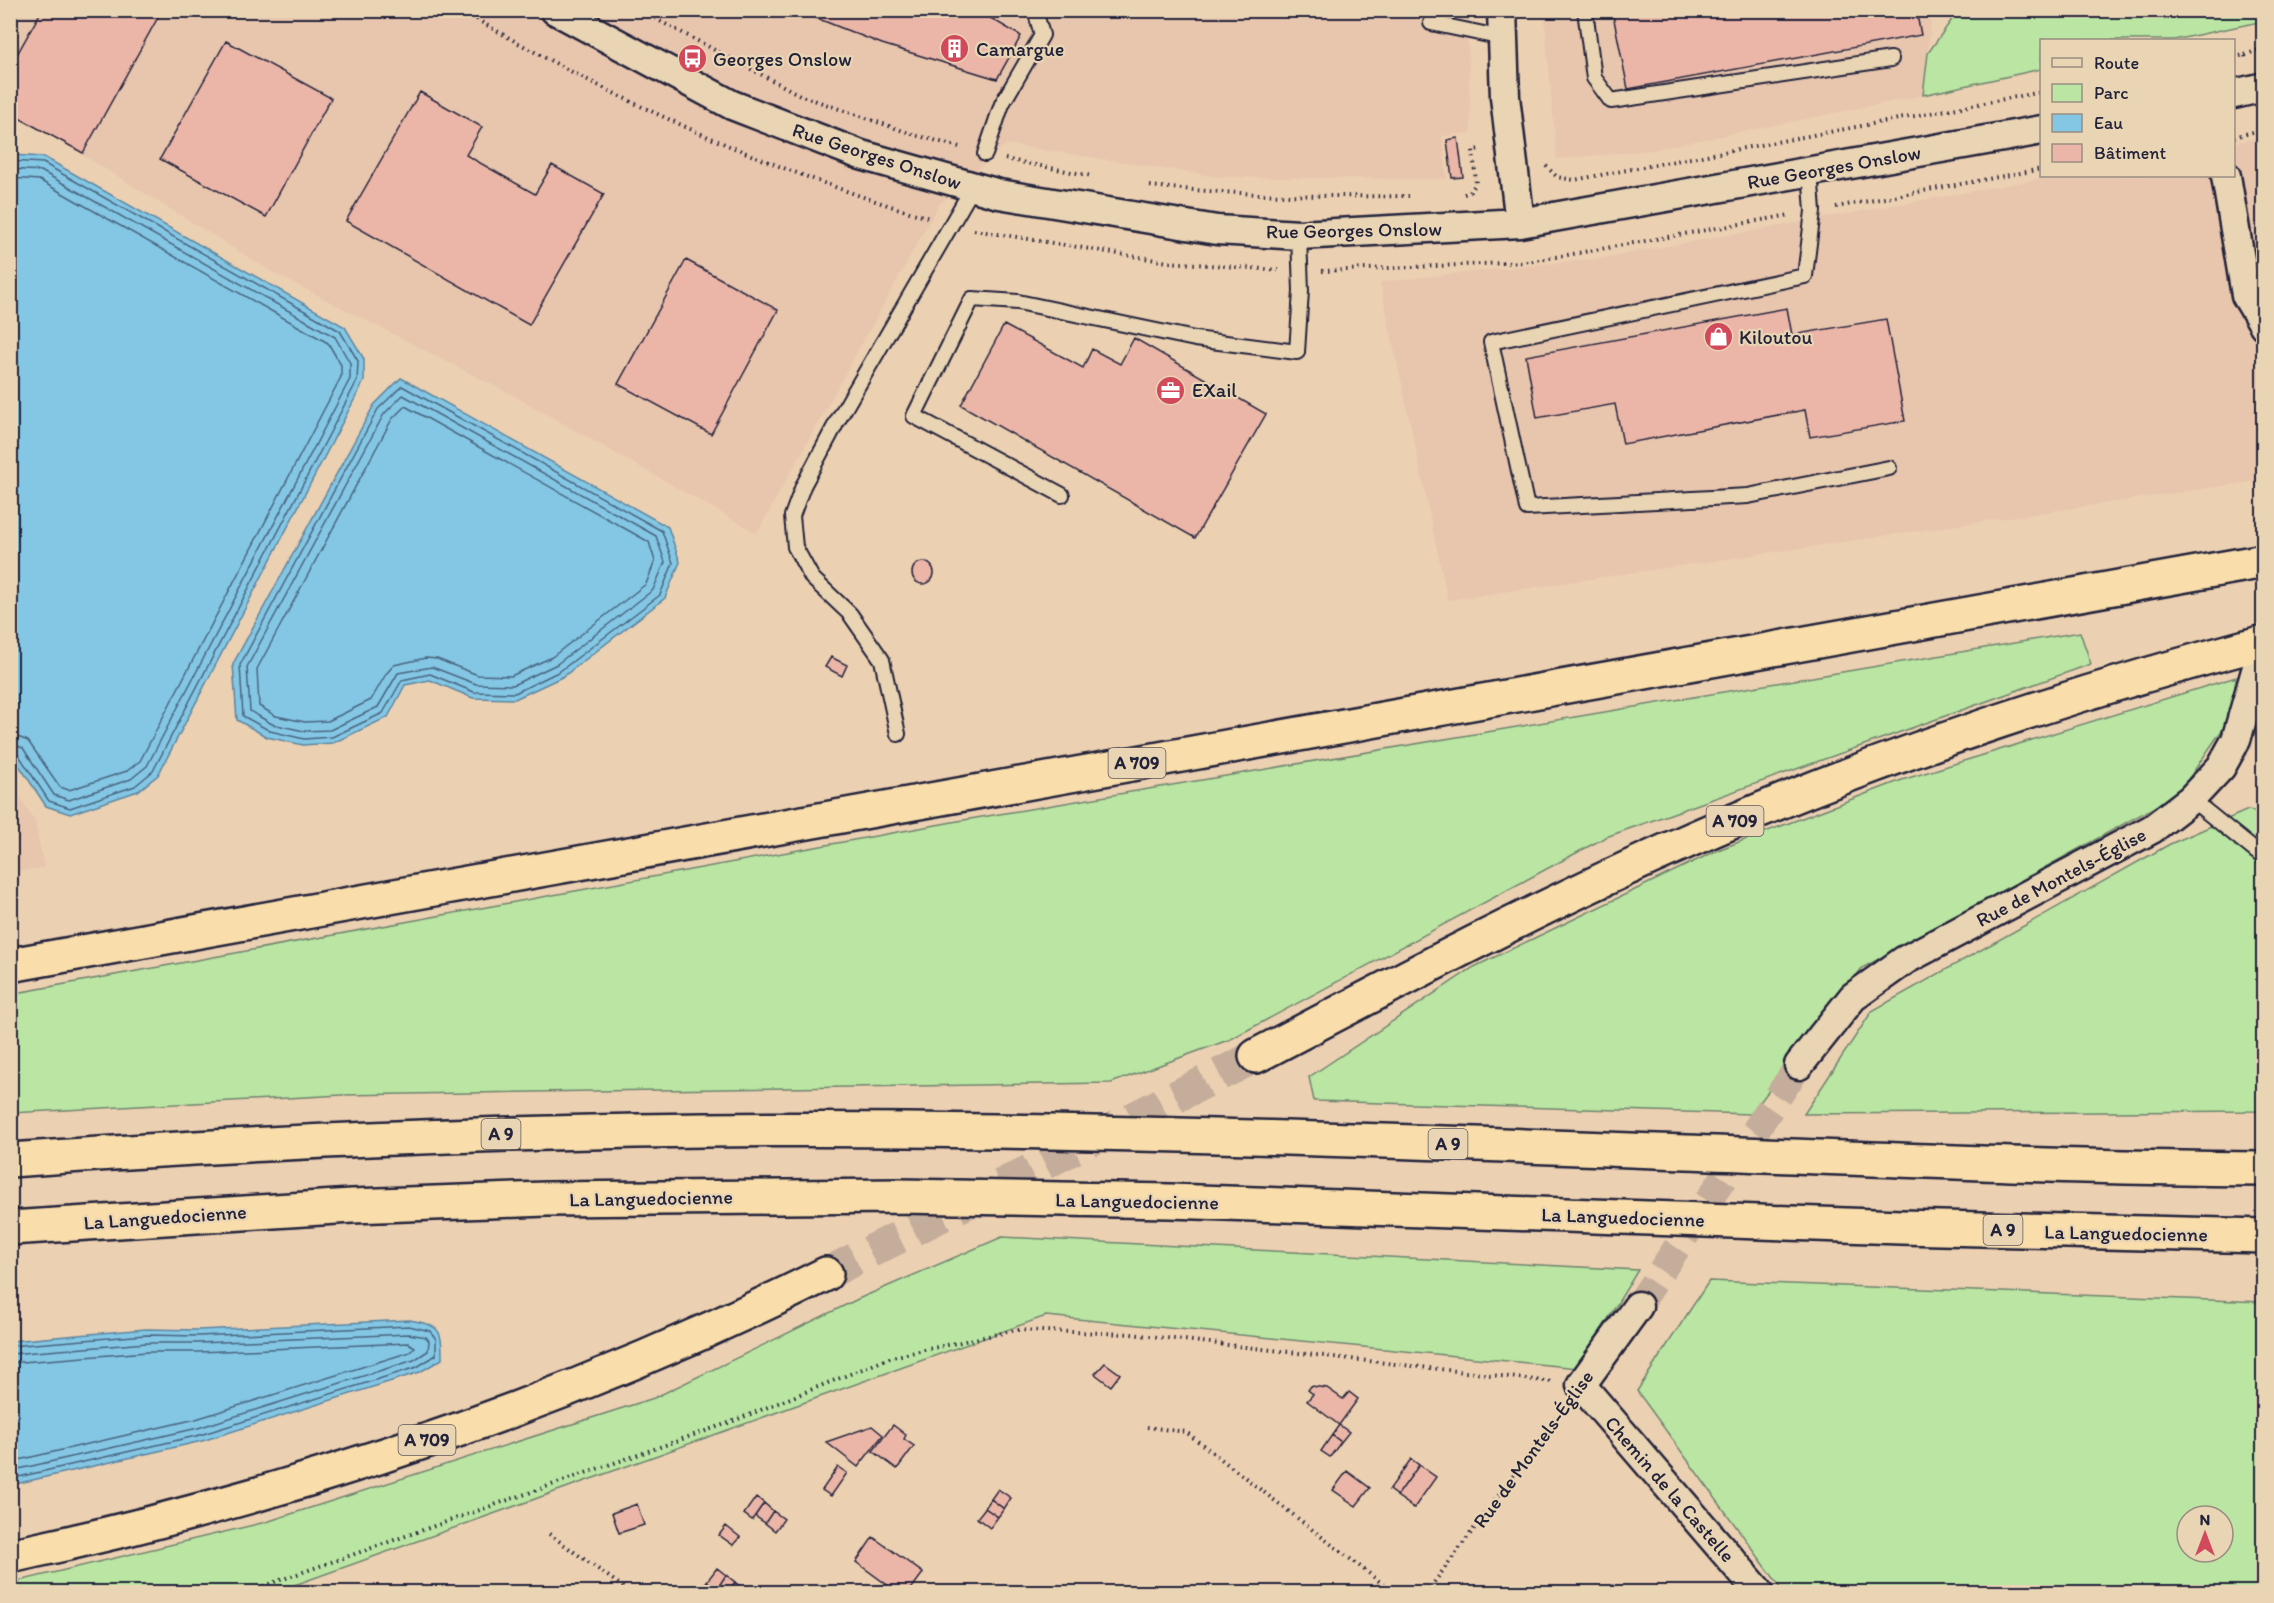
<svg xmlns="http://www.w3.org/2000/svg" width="2274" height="1603" font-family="Itim,sans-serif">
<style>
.built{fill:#e8c5ad}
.green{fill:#bae5a2;stroke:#6e846e;stroke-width:1.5;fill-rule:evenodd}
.water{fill:#83c7e4;stroke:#5c85a0;stroke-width:1.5}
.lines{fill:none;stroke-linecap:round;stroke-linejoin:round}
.shore{stroke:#49647f;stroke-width:1.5}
.building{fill:#ebb6a8;stroke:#22223b;stroke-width:1.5}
.minor-tunnel{stroke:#c4ad9a;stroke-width:28;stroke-dasharray:28 14;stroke-linecap:butt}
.motorway-tunnel{stroke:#c4ad9a;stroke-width:33;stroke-dasharray:33 16;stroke-linecap:butt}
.service-casing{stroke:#22223b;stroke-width:18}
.minor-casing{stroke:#22223b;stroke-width:33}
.motorway-casing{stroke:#22223b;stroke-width:38}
.path{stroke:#22223b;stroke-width:4;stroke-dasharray:1.5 4.5;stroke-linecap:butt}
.service{stroke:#e9d4b3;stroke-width:14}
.minor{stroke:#e9d4b3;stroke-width:28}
.motorway{stroke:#f9deab;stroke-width:33}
.labels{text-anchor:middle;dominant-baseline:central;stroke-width:4.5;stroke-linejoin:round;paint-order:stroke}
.shield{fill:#e9d4b3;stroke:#5e575f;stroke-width:1.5}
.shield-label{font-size:18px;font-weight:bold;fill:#22223b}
.poi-label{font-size:20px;fill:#22223b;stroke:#e9d4b3;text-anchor:start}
.street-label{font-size:20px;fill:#22223b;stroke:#e9d4b3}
</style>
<rect width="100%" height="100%" fill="#ecd0b2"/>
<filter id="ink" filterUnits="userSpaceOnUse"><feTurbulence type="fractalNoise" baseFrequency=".0167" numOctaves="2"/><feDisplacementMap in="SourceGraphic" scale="12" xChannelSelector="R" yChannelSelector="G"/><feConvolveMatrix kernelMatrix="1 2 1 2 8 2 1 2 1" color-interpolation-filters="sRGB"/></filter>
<g filter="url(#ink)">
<path class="built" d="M 10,11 L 1467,11 L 1471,133 L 1442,136 L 1447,179 L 1219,177 L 1006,144 L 939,204 L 757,533 L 518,398 L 276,274 L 11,111 Z
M 1544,11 L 1932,11 L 1923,95 L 1651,150 L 1557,159 Z
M 2263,137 L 2263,480 L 1448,600 L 1380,282 L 1603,258 L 2056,176 L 2234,176 L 2234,143 Z
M 11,782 L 35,822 L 44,867 L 11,873 Z"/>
<path class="green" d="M 1958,11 L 2263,10 L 2264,21 L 2174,40 L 2042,40 L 2041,69 L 1923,95 L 1928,53 Z
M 2080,632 L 2091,664 L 1606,837 L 1231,1039 L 1111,1083 L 342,1095 L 11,1113 L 11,994 L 958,821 Z
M 2236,677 L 2231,717 L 2178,794 L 1862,968 L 1751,1114 L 1314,1101 L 1309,1077 L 1474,967 L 1718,850 L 1902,780 Z
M 2248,810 L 2263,813 L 2263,1111 L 1804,1114 L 1872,1011 L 2170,844 Z
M 1002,1237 L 1638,1270 L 1578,1368 L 1046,1316 L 275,1592 L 11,1592 L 10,1583 L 266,1522 L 654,1398 L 858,1299 Z
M 1709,1281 L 2263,1302 L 2263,1592 L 1784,1592 L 1637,1391 ZM 2187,1516 L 2223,1516 L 2223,1552 L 2187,1552 Z"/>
<path class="water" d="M 11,155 L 44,157 L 345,327 L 364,359 L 364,381 L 158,775 L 138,791 L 70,814 L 46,806 L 11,753 Z
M 401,378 L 668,527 L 680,562 L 665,598 L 564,676 L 515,699 L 473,698 L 430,680 L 405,685 L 388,717 L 333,743 L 303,745 L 267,737 L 237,720 L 233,664 L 374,405 Z
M 410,1320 C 440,1326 442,1328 442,1359 L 420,1372 L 202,1441 L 11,1485 L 11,1341 L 146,1329 L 198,1330 Z"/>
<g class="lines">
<path class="shore" d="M 10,161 L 43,163 L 340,331 L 358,361 L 357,381 L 153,771 L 135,786 L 70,808 L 49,801 L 18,754 L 10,751
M 10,169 L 41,171 L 335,337 L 350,363 L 350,379 L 147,766 L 131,779 L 69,800 L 54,795 L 23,748 L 10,743
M 10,178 L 39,180 L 328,343 L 341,365 L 341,377 L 140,761 L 127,771 L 69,790 L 60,787 L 28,741 L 10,734
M 402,386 L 662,531 L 673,563 L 660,595 L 560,671 L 515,693 L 474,692 L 430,674 L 402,680 L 383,713 L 332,737 L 304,739 L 270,731 L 243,716 L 240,665 L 378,409 Z
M 403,395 L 656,536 L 665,562 L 653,590 L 557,664 L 513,685 L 476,684 L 432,667 L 398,673 L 378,707 L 330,730 L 304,731 L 272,724 L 250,711 L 247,667 L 384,414 Z
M 405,406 L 649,542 L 655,561 L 646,584 L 552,657 L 511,676 L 478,675 L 437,659 L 426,658 L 394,665 L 386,674 L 371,700 L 328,721 L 305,722 L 276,716 L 259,706 L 257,669 L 392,419 Z
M 10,1346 L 146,1335 L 198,1336 L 409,1326 L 430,1331 L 436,1339 L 436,1355 L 417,1367 L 200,1435 L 10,1479
M 10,1354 L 147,1343 L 199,1343 L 409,1334 L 426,1337 L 429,1341 L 428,1351 L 414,1360 L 198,1428 L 10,1471
M 10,1363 L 147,1352 L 199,1352 L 408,1343 L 415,1347 L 410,1352 L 196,1419 L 10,1462"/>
</g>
<path class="building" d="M 42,10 L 162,10 L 83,153 L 10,113 L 10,67 Z
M 796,10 L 977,10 L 1021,36 L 997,79 L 882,44 Z
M 1612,10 L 1916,10 L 1921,35 L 1628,89 Z
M 226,41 L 331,98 L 266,217 L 160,159 Z
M 420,92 L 482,127 L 466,155 L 535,194 L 552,165 L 604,194 L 529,325 L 346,221 Z
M 1458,138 L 1463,177 L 1452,178 L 1447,140 Z
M 686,260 L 778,310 L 711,434 L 618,384 Z
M 1787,308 L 1792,335 L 1886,319 L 1905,421 L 1810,437 L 1805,410 L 1623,444 L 1615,404 L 1537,418 L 1526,356 Z
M 1004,325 L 1083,368 L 1092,349 L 1120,364 L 1134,338 L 1266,414 L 1195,538 L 961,405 Z
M912 573a11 11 0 1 1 22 0a11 11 0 1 1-22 0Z
M 831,657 L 847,665 L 842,676 L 825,667 Z
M 1105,1363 L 1120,1374 L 1111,1386 L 1095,1374 Z
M 1311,1386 L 1327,1388 L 1343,1399 L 1349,1392 L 1358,1399 L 1339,1425 L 1307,1401 L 1313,1394 L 1308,1390 Z
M 893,1425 L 906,1435 L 904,1439 L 914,1446 L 897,1469 L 873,1451 Z
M 1339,1425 L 1349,1432 L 1341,1442 L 1332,1435 Z
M 872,1426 L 883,1435 L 858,1467 L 826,1442 Z
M 1332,1435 L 1341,1442 L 1330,1457 L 1321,1451 Z
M 1411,1459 L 1419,1465 L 1397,1496 L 1389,1490 Z
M 1419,1465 L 1436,1477 L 1414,1508 L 1397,1496 Z
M 838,1467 L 847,1473 L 831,1496 L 822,1490 Z
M 1347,1471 L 1370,1488 L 1356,1506 L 1333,1490 Z
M 998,1489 L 1011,1498 L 1004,1509 L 991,1499 Z
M 756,1497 L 764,1503 L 752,1520 L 744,1514 Z
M 991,1499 L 1004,1509 L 998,1517 L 985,1508 Z
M 764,1503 L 773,1511 L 765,1523 L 755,1516 Z
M 637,1504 L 644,1525 L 619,1533 L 612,1513 Z
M 985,1508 L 998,1517 L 990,1528 L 977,1518 Z
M 773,1511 L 784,1519 L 775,1531 L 765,1523 Z
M 726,1526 L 740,1537 L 733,1545 L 719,1535 Z
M 873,1537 L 923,1573 L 909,1592 L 897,1592 L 856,1562 Z
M 717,1568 L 726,1575 L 717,1589 L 707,1581 Z
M 726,1575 L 735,1582 L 727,1592 L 723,1592 L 717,1589 Z
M 707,1581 L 717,1589 L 714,1592 L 706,1592 L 701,1589 Z
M 735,1582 L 742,1588 L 739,1592 L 727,1592 Z"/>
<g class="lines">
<path class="minor-tunnel" d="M 1638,1306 L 1799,1065"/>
<path class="motorway-tunnel" d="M 826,1274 L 1256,1056"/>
<defs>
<path id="service" d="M 1585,10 L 1594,78 L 1611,101 L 1891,59
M 1431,23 L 1503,38
M 985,154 L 1002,104 L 1042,35 L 1035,10
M 1810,171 L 1813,211 L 1805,276 L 1491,342 L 1527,508 L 1748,496 L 1889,468
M 1062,495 L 914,416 L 972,299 L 1018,302 L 1195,339 L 1297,352 L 1301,291 L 1299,235
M 898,734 L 882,660 L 850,614 L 812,578 L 795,547 L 792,516 L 803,486 L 838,420 L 973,187
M 2191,799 L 2264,858"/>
<path id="minor" d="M 555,10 L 732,105 L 861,155 L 999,194 L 1217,230 L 1299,235 L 1520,223 L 2042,130
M 1502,10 L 1505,97 L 1520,223
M 2234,94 L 2264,87
M 2226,176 L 2246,295 L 2264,325
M 1799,1065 L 1853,997 L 1905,960 L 2152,829 L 2191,799 L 2221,767 L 2236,740 L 2264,643
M 1638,1306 L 1581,1385 L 1759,1592"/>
<path id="motorway" d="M 10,965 L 2264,561
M 1256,1056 C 1390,986 1525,914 1663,852 C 1857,764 2058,697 2264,642
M 10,1160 C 338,1136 667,1125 995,1131 C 1226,1135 1456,1143 1686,1152 C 1878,1159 2071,1168 2264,1169
M 10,1228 L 352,1206 L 546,1199 L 900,1196 L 1170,1201 L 1901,1227 L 2264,1236
M 10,1556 C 291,1496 569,1402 826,1274"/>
</defs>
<use href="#service" class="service-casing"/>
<use href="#minor" class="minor-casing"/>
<use href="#motorway" class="motorway-casing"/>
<path class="path" d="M 461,10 C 607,97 766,169 929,218
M 639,10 L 802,96 L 915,135 L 963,148
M 2245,55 L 2264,48
M 2234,57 L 2245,55 L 2246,61
M 2261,117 L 2264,126
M 2234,137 L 2264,129
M 1005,159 L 1092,176
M 1546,166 L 1557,177 L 1574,180 L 2042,92
M 1150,186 C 1236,195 1322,197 1409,196
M 1464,194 L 1470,192 L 1476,183 L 1473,150 L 1482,149
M 1836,207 L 2042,169
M 974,230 L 1168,262 L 1278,270
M 1322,271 L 1528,262 L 1790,215
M 1147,1427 L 1186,1432 L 1393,1592
M 549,1534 L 630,1592
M 246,1592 L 731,1422 L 892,1357 L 1016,1330 L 1131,1334 L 1553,1382
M 1427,1592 L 1563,1409"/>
<use href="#service" class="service"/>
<use href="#minor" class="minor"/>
<use href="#motorway" class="motorway"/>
</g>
</g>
<defs>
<symbol id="building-disc" viewBox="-11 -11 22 22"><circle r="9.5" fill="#d1495b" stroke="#e9d4b3"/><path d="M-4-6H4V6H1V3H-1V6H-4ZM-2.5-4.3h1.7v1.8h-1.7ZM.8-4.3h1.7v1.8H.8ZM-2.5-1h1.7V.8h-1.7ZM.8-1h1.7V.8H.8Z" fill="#fff"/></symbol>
<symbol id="bus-disc" viewBox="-11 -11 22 22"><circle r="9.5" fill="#d1495b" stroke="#e9d4b3"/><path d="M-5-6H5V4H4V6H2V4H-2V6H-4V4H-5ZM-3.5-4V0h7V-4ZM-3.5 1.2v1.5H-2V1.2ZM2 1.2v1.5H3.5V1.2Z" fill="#fff"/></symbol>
<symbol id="shop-disc" viewBox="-11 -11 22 22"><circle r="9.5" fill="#d1495b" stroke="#e9d4b3"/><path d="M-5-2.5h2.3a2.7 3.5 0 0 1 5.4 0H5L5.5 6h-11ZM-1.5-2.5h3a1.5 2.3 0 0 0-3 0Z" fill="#fff"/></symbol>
<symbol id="office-disc" viewBox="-11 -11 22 22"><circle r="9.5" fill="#d1495b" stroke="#e9d4b3"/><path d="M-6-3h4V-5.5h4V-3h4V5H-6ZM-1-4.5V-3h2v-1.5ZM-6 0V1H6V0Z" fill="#fff"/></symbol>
</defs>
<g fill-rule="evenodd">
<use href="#building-disc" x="938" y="32" width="33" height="33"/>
<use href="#bus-disc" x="676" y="42" width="33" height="33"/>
<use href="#shop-disc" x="1702" y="320" width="33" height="33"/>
<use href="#office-disc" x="1154" y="374" width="33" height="33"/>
</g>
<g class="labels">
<g class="shield">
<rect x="1108.5" y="748" width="57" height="30" rx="4.5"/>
<rect x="1706.5" y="806" width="57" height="30" rx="4.5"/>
<rect x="481.5" y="1119" width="39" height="30" rx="4.5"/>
<rect x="1428.5" y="1129" width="39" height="30" rx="4.5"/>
<rect x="1983.5" y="1215" width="39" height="30" rx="4.5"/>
<rect x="398.5" y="1425" width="57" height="30" rx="4.5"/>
</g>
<g class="shield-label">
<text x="1137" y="763">A 709</text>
<text x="1735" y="821">A 709</text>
<text x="501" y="1134">A 9</text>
<text x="1448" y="1144">A 9</text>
<text x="2003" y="1230">A 9</text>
<text x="427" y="1440">A 709</text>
</g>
<g class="poi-label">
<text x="976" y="49">Camargue</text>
<text x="713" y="59">Georges Onslow</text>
<text x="1739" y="337">Kiloutou</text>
<text x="1192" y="390">EXail</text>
</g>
<g class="street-label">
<text transform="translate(877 156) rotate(18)">Rue Georges Onslow</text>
<text transform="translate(1834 167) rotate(-10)">Rue Georges Onslow</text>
<text transform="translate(1354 230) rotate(-1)">Rue Georges Onslow</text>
<text transform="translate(2061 877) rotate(-28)">Rue de Montels-Église</text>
<text transform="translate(651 1198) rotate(-1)">La Languedocienne</text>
<text transform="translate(1137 1201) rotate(1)">La Languedocienne</text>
<text transform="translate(165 1217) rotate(-4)">La Languedocienne</text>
<text transform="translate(1623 1217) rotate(2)">La Languedocienne</text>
<text transform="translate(2126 1233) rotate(1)">La Languedocienne</text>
<text transform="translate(1533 1449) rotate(-54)">Rue de Montels-Église</text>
<text transform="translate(1670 1489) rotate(49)">Chemin de la Castelle</text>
</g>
</g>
<rect width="2274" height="1603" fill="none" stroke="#e9d4b3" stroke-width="36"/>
<rect x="18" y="18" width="2238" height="1567" fill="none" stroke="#22223b" stroke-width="2" filter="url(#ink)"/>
<rect x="2040" y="39" width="195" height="138" fill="#e9d4b3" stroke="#998d83" stroke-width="1.5"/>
<rect x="2052" y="58" width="30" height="9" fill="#e9d4b3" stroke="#998d83" stroke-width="1.5"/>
<text x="2094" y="69" font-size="18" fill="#22223b">Route</text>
<rect x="2052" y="84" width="30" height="18" fill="#bae5a2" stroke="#998d83" stroke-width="1.5"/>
<text x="2094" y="99" font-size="18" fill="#22223b">Parc</text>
<rect x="2052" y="114" width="30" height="18" fill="#83c7e4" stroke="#998d83" stroke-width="1.5"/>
<text x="2094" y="129" font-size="18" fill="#22223b">Eau</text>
<rect x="2052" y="144" width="30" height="18" fill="#ebb6a8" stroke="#998d83" stroke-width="1.5"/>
<text x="2094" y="159" font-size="18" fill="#22223b">Bâtiment</text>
<g transform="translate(2205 1534)"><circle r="28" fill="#e9d4b3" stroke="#998d83" stroke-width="1.5"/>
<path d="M0-4.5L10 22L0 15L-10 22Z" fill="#d1495b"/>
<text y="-9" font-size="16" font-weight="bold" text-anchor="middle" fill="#22223b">N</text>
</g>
</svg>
